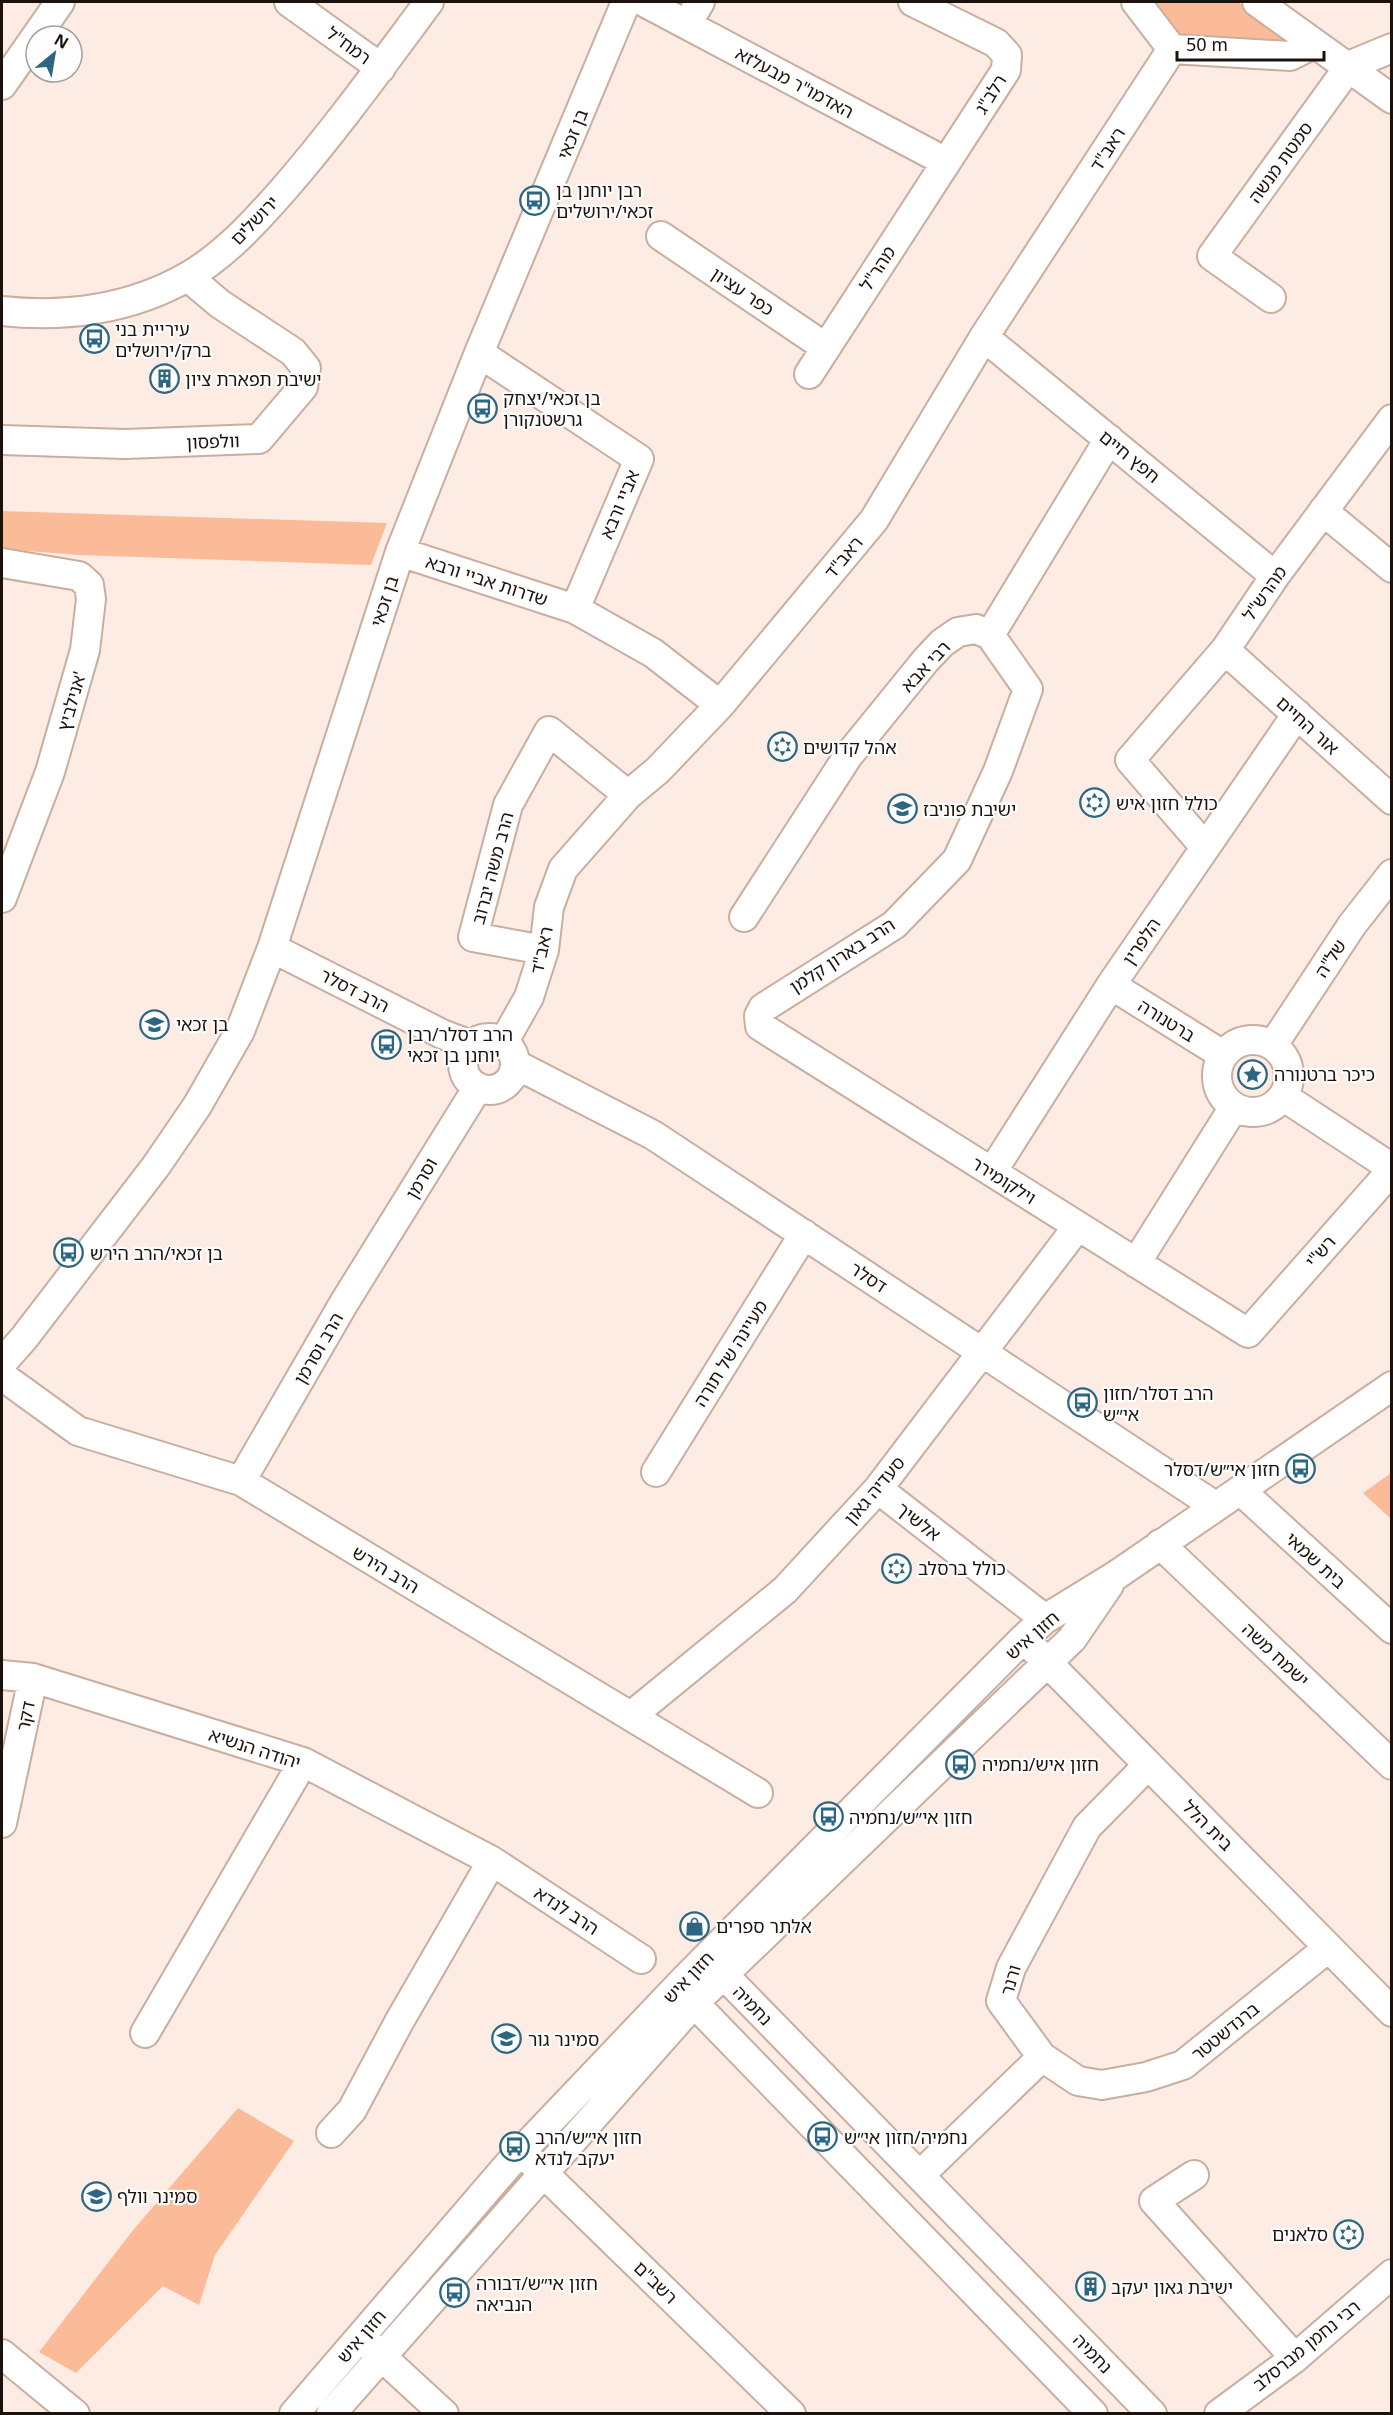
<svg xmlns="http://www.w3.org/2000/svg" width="1393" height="2415" font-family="Georgia,'Noto Sans Hebrew',serif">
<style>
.green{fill:#fbbb98}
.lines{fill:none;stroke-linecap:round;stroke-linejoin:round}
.minor-casing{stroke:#c9aea0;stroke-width:32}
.minor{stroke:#fff;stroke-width:28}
.labels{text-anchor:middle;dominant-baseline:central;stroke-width:4.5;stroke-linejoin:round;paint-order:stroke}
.street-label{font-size:18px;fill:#1b120d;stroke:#fdfdfd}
.poi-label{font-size:18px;fill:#1b120d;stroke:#fdfdfd;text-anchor:start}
</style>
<rect width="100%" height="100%" fill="#fdece3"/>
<path class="green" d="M 1148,2 L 1238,2 L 1291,41 L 1275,44 L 1178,43 Z
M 2,511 L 387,523 L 371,565 L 79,555 L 2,549 Z
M 1391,1473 L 1391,1519 L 1363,1493 Z
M 238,2108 L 294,2141 L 215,2255 L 199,2305 L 163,2286 L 76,2373 L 39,2352 L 134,2229 Z"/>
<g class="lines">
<defs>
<path id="minor" d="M 289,2 L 381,68
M 644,2 L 946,162
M 1136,2 L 1172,49 L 1290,56 L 1314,44
M 1257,2 L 1392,99
M 687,24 L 700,2
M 1346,67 L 1392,48
M 2,85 L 60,2
M 661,236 L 825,347
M 1271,298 L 1212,256 L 1348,68
M 2,311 C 65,318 131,309 187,277 C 225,255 255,222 284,189 C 336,129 382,65 429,2
M 984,337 L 1275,576
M 479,353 L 639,459 L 575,609
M 809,374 L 1006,70 L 1007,55 L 996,43 L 913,2
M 2,440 L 125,444 L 259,439 L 303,387 L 306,368 L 293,352 L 220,304 L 188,277
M 1323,511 L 1392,568
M 400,552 L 575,609 L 653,653 L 720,705
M 2,563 L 79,576 L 89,585 L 91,599 L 85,650 L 50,772 L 2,898
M 990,635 L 1028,689 L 998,771 L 957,860 L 894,925 L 763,1008 L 759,1016 L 760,1026 L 1248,1333 L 1392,1170
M 1225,650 L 1392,800
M 1205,847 L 1130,760 L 1225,650 L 1275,576 L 1392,419
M 744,917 L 848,756 L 926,660 L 942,643 L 958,632 L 976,629 L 990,635 L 1109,439
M 272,948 L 442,1034 L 471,1045
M 544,950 L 473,937 L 508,805 L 549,731 L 628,795
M 1111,985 L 1223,1055
M463 1064a26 26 0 1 1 52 0a26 26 0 1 1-52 0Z
M1217 1076a36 36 0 1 1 72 0a36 36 0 1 1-72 0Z
M 503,1043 L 529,997 L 544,950 L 549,907 L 563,869 L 628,795 L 658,770 L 720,705 L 874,520 L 984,337 L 1172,49
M 1273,1045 L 1352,925 L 1392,874
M 515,1064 L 653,1135 L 1215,1506
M 1284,1097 L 1392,1168
M 992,1172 L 1111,985 L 1297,714
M 1136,1263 L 1234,1107
M 2,1363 L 24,1338 L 156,1166 L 197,1106 L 240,1031 L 272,948 L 400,552 L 479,353 L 626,2
M 2,1376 L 78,1431 L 241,1481 L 758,1793
M 656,1472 L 804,1234
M 241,1481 L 344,1303 L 478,1087
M 878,1489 L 1045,1619
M 1241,1491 L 1392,1629
M 1160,1544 L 1392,1765
M 1033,1648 L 1392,2012
M 2,1675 L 33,1678 L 303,1762 L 492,1861 L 641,1959
M 631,1716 L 785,1590 L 878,1489 L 1078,1226
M 1148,1765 L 1087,1827 L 1011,1968 L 1001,2001 L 1042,2057 L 1078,2081 L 1102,2085 L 1146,2077 L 1183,2065 L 1328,1948
M 2,1823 L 33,1678
M 723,1974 L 1152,2414
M 689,1986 L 694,2003 L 1093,2414
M 145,2033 L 303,1762
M 331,2133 L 352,2110 L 399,2022 L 492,1861
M 530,2160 L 791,2414
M 921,2174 L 1042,2057
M 1194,2175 L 1154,2201 L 1295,2358
M 368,2344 L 444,2414
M 2,2354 L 75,2414
M 294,2414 L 509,2164 L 686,1978 L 1023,1639 L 1045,1619 L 1115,1576 L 1392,1386
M 331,2414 L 694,2003 L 1072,1639 L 1109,1585
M 1219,2414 L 1295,2358 L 1392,2274"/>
</defs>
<use href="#minor" class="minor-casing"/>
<use href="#minor" class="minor"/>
</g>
<defs>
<symbol id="bus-ring" viewBox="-11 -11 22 22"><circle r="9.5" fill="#fdfdfd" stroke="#2d6680" stroke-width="1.5"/><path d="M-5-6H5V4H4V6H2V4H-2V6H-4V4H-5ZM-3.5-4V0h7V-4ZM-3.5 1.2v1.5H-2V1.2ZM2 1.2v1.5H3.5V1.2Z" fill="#2d6680"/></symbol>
<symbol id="building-ring" viewBox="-11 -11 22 22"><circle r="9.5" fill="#fdfdfd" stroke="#2d6680" stroke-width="1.5"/><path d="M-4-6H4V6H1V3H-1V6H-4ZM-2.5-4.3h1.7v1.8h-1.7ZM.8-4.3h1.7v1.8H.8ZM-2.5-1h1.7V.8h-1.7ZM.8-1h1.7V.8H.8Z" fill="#2d6680"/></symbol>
<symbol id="synagogue-ring" viewBox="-11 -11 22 22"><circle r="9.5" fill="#fdfdfd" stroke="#2d6680" stroke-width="1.5"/><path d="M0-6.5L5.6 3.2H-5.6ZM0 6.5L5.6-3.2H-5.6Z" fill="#2d6680"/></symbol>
<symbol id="university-ring" viewBox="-11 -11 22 22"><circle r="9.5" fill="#fdfdfd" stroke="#2d6680" stroke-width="1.5"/><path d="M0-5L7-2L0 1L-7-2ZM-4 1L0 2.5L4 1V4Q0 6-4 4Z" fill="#2d6680"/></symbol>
<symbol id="school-ring" viewBox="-11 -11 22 22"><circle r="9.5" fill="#fdfdfd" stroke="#2d6680" stroke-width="1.5"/><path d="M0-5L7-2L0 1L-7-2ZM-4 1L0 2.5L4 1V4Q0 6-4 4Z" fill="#2d6680"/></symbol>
<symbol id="sight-ring" viewBox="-11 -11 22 22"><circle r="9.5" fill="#fdfdfd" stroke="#2d6680" stroke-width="1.5"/><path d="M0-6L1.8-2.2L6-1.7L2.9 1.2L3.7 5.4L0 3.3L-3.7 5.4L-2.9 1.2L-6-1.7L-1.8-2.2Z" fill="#2d6680"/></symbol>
<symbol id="shop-ring" viewBox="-11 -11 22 22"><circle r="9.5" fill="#fdfdfd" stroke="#2d6680" stroke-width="1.5"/><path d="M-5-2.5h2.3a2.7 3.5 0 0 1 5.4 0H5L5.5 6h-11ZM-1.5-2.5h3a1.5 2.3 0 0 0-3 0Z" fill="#2d6680"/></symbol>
</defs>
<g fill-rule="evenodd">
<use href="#bus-ring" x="518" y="184" width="33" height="33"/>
<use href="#bus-ring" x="78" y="322" width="33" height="33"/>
<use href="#building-ring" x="148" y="362" width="33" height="33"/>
<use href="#bus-ring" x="466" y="392" width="33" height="33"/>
<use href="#synagogue-ring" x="766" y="730" width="33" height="33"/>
<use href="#synagogue-ring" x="1078" y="786" width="33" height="33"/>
<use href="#university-ring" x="886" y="792" width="33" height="33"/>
<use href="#school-ring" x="138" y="1008" width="33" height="33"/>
<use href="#bus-ring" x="370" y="1028" width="33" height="33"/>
<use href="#sight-ring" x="1236" y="1058" width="33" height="33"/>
<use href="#bus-ring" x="52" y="1236" width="33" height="33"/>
<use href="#bus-ring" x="1066" y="1386" width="33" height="33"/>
<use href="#bus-ring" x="1284" y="1452" width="33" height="33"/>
<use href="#synagogue-ring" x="880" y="1552" width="33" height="33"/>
<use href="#bus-ring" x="944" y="1748" width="33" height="33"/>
<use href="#bus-ring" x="812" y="1800" width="33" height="33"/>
<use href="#shop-ring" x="678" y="1910" width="33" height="33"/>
<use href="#school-ring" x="490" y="2022" width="33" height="33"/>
<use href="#bus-ring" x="806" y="2120" width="33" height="33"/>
<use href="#bus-ring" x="498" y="2130" width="33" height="33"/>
<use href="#school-ring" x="80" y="2180" width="33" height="33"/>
<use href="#synagogue-ring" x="1332" y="2218" width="33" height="33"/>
<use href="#building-ring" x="1074" y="2270" width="33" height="33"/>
<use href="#bus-ring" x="438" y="2276" width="33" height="33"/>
</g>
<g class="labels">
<g class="street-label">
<text transform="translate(349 45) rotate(36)">רמח"ל</text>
<text transform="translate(795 82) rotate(28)">האדמו"ר מבעלזא</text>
<text transform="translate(990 94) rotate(-58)">רלב"ג</text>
<text transform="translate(572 134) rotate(-68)">בן זכאי</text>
<text transform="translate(1107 149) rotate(-57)">ראב"ד</text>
<text transform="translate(1280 162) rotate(-54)">סמטת מנשה</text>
<text transform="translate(254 220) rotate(-46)">ירושלים</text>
<text transform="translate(877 268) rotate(-57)">מהר"ל</text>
<text transform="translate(743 291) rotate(34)">כפר עציון</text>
<text transform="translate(213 441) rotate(-2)">וולפסון</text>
<text transform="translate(1130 456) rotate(39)">חפץ חיים</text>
<text transform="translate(619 504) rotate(-67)">אביי ורבא</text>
<text transform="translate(843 557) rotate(-50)">ראב"ד</text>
<text transform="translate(487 580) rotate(18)">שדרות אביי ורבא</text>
<text transform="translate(1264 593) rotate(-55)">מהרש"ל</text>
<text transform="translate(384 601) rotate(-72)">בן זכאי</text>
<text transform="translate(925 666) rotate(-47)">רבי אבא</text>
<text transform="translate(71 701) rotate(-74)">אנילביץ'</text>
<text transform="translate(1308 725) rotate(42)">אור החיים</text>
<text transform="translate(492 868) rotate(-75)">הרב משה יברוב</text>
<text transform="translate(1141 941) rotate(-56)">הלפרין</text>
<text transform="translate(541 950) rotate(-78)">ראב"ד</text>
<text transform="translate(842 955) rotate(-33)">הרב בארון קלמן</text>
<text transform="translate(1330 958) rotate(-57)">של"ה</text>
<text transform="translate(355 990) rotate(27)">הרב דסלר</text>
<text transform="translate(1167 1020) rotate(32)">ברטנורה</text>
<text transform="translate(421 1178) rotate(-60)">וסרמן</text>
<text transform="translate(1004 1180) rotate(32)">וילקומירר</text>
<text transform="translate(1320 1251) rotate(-49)">רש"י</text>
<text transform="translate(869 1277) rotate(33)">דסלר</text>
<text transform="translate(318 1348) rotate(-60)">הרב וסרמן</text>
<text transform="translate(730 1353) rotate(-58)">מעיינה של תורה</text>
<text transform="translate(874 1490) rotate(-50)">סעדיה גאון</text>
<text transform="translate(919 1521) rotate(38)">אלשיך</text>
<text transform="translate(1316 1560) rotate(42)">בית שמאי</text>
<text transform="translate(386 1569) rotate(31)">הרב הירש</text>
<text transform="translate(1032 1635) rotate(-41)">חזון איש</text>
<text transform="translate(1276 1654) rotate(43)">ישמח משה</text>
<text transform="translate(25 1716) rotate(-78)">דקר</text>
<text transform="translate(255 1748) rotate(18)">יהודה הנשיא</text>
<text transform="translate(1208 1825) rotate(45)">בית הלל</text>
<text transform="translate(567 1910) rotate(33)">הרב לנדא</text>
<text transform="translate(688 1977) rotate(-46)">חזון איש</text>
<text transform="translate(1010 1980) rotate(-74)">ורנר</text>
<text transform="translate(753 2005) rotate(46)">נחמיה</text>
<text transform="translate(1225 2031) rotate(-39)">ברנדשטטר</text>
<text transform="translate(656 2282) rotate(44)">רשב"ם</text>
<text transform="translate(361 2336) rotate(-49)">חזון איש</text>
<text transform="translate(1306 2345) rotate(-39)">רבי נחמן מברסלב</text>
<text transform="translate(1093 2353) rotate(46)">נחמיה</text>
</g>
<g class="poi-label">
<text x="556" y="190">רבן יוחנן בן<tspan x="556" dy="21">זכאי/ירושלים</tspan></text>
<text x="115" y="329">עיריית בני<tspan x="115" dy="21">ברק/ירושלים</tspan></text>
<text x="185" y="379">ישיבת תפארת ציון</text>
<text x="503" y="398">בן זכאי/יצחק<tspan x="503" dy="21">גרשטנקורן</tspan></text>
<text x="803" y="747">אהל קדושים</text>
<text x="1116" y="803">כולל חזון איש</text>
<text x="923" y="809">ישיבת פוניבז</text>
<text x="176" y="1024">בן זכאי</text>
<text x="407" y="1034">הרב דסלר/רבן<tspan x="407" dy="21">יוחנן בן זכאי</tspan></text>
<text x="1274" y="1074">כיכר ברטנורה</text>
<text x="90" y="1253">בן זכאי/הרב הירש</text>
<text x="1103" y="1393">הרב דסלר/חזון<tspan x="1103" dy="21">אי״ש</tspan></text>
<text x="1280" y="1469" text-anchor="end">חזון אי״ש/דסלר</text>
<text x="918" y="1568">כולל ברסלב</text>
<text x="982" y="1764">חזון איש/נחמיה</text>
<text x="849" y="1817">חזון אי״ש/נחמיה</text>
<text x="716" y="1926">אלתר ספרים</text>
<text x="528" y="2039">סמינר גור</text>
<text x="535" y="2137">חזון אי״ש/הרב<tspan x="535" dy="21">יעקב לנדא</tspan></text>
<text x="844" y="2137">נחמיה/חזון אי״ש</text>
<text x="117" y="2196">סמינר וולף</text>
<text x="1328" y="2234" text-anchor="end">סלאנים</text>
<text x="476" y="2283">חזון אי״ש/דבורה<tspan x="476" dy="21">הנביאה</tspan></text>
<text x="1111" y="2287">ישיבת גאון יעקב</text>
</g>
</g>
<rect width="1393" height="2415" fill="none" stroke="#1b120d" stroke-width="6"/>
<g transform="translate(54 54) rotate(30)"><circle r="28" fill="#fdfdfd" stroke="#a39f9d" stroke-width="1.5"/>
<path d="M0-4.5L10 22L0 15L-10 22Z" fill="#2d6680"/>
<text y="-9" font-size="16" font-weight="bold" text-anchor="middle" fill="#1b120d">N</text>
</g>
<path d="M1177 51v9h147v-9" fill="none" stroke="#1b120d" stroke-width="3"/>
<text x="1186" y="51" font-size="18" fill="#1b120d" stroke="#fdfdfd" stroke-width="4.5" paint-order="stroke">50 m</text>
</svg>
